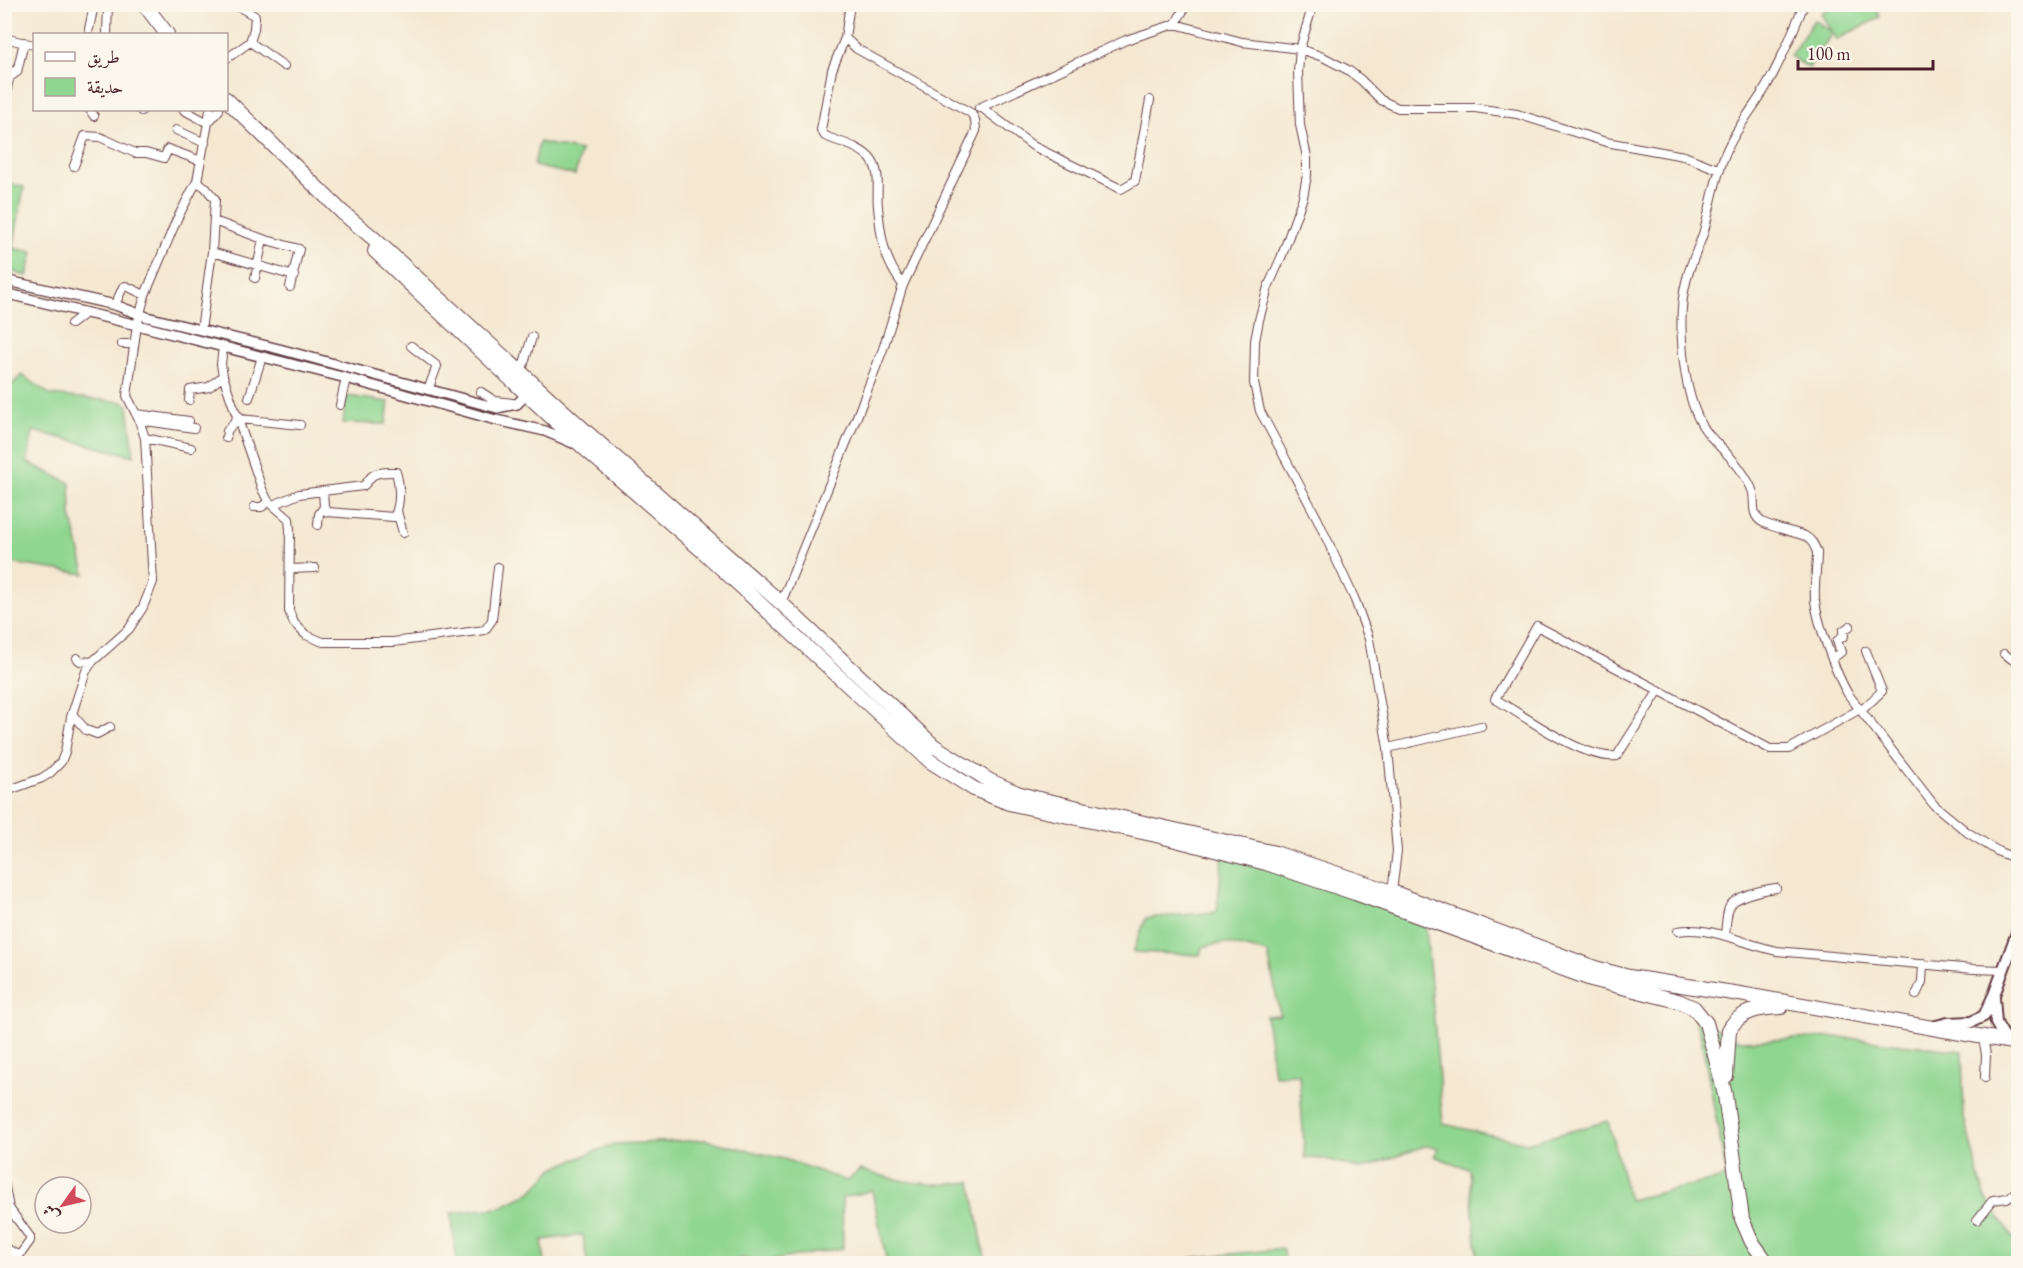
<svg xmlns="http://www.w3.org/2000/svg" width="2023" height="1268" font-family="'EB Garamond',Amiri,serif">
<style>
.green{fill:#8fd690;stroke:#6c7a5e;stroke-width:1.5}
.lines{fill:none;stroke-linecap:round;stroke-linejoin:round}
.minor-casing{stroke:#643d44;stroke-width:10}
.tertiary-casing{stroke:#643d44;stroke-width:12}
.secondary-casing{stroke:#643d44;stroke-width:14}
.trunk-casing{stroke:#643d44;stroke-width:16}
.minor{stroke:#fff;stroke-width:8}
.tertiary{stroke:#fff;stroke-width:9}
.secondary{stroke:#fff;stroke-width:10}
.trunk{stroke:#fff;stroke-width:14}
</style>
<rect width="100%" height="100%" fill="#fbf7ec"/>
<filter id="ink" filterUnits="userSpaceOnUse"><feTurbulence type="fractalNoise" baseFrequency=".0167" numOctaves="2"/><feDisplacementMap in="SourceGraphic" scale="12" xChannelSelector="R" yChannelSelector="G"/><feConvolveMatrix kernelMatrix="1 2 1 2 8 2 1 2 1" color-interpolation-filters="sRGB"/></filter>
<filter id="wash" filterUnits="userSpaceOnUse"><feTurbulence type="fractalNoise" baseFrequency=".008" numOctaves="4" result="noise"/><feDisplacementMap in="SourceGraphic" scale="24" xChannelSelector="R" yChannelSelector="G"/><feGaussianBlur stdDeviation="1.35" result="paint"/><feColorMatrix in="noise" values="0 0 0 0 0 0 0 0 0 0 0 0 0 0 0 0 0 1.4 0 .05"/><feComposite in="paint" operator="in"/></filter>
<g filter="url(#wash)">
<rect width="100%" height="100%" fill="#f4e8d1"/>
<path class="green" d="M 1837,4 L 1874,5 L 1880,17 L 1836,40 L 1832,33 L 1809,68 L 1790,56 L 1814,20 L 1831,31 L 1821,13 Z
M 539,142 L 581,151 L 575,175 L 534,166 Z
M 4,182 L 24,187 L 13,248 L 33,252 L 27,276 L 5,270 Z
M 22,375 L 51,395 L 123,402 L 128,405 L 134,456 L 33,431 L 27,462 L 70,483 L 71,515 L 85,574 L 5,562 L 5,391 Z
M 347,396 L 389,402 L 386,424 L 343,423 Z
M 1228,835 L 1425,904 L 1425,916 L 1443,1124 L 1527,1143 L 1608,1121 L 1629,1200 L 1727,1177 L 1701,1037 L 1694,1016 L 1739,1041 L 1840,1037 L 1962,1051 L 1964,1118 L 1984,1195 L 2018,1245 L 2018,1263 L 1478,1263 L 1469,1169 L 1434,1156 L 1439,1148 L 1425,1146 L 1361,1169 L 1326,1159 L 1305,1158 L 1299,1074 L 1274,1075 L 1266,1016 L 1280,1015 L 1268,953 L 1224,943 L 1202,947 L 1200,955 L 1133,952 L 1146,918 L 1217,912 L 1222,860 Z
M 706,1140 L 784,1159 L 847,1181 L 860,1170 C 899,1181 930,1188 971,1182 L 986,1263 L 887,1263 L 872,1190 L 842,1198 L 843,1248 L 762,1262 L 741,1258 L 726,1264 L 587,1264 L 583,1235 L 542,1240 L 545,1263 L 457,1263 L 451,1213 L 499,1208 L 530,1193 L 554,1168 L 614,1144 Z
M 1283,1249 L 1284,1263 L 1190,1263 L 1190,1258 Z"/>
</g>
<g filter="url(#ink)">
<g class="lines">
<defs>
<path id="minor" d="M 234,4 L 255,16 L 254,29 L 250,42
M 850,4 L 845,38 L 832,70 L 821,130 L 825,136 C 839,142 859,146 870,158 C 882,172 876,191 878,207 C 881,239 884,260 903,285
M 1313,4 L 1300,49 L 1298,72 L 1300,125 L 1307,157 L 1307,175 L 1303,197 L 1281,258 L 1268,287 L 1259,320 L 1255,341 L 1254,383 L 1260,411 L 1317,518 L 1355,600 L 1369,639 L 1388,748 L 1397,851 L 1392,892
M 1804,4 C 1793,32 1781,61 1766,87 C 1753,109 1736,128 1726,152 C 1715,177 1711,206 1704,231 C 1699,247 1691,262 1687,278 C 1676,316 1682,391 1702,425 C 1712,442 1729,453 1740,469 C 1745,476 1751,485 1753,493 C 1755,504 1751,515 1762,522 C 1771,527 1794,532 1805,536 C 1812,540 1814,545 1817,552 C 1817,568 1814,584 1815,600 C 1817,622 1836,674 1848,694 L 1934,805 L 1967,832 L 1999,852 L 2018,859
M 1175,24 L 1242,42 L 1300,49 L 1323,57 L 1348,70 L 1361,80 L 1381,100 L 1398,108 L 1475,108 L 1517,114 L 1606,142 L 1684,156 L 1720,170
M 89,29 L 94,5 L 99,4
M 107,34 L 108,4
M 4,38 L 34,45
M 226,59 L 250,42 L 284,66
M 4,70 L 17,72
M 981,107 L 1033,146 L 1121,189 L 1135,181 L 1150,100
M 4,108 L 8,83 L 10,77 L 17,72 L 24,42
M 979,108 L 1126,40 L 1175,24 L 1183,11 L 1184,4
M 90,110 L 94,116
M 184,110 L 208,123 L 210,110
M 141,111 L 142,110
M 176,130 L 205,143
M 74,166 L 85,136 L 100,137 L 135,153 L 146,153 L 164,158 L 168,149 L 201,161
M 197,181 L 205,187 L 215,199 L 212,252 L 201,330
M 214,221 L 263,239 L 255,278
M 263,239 L 299,249 L 290,287
M 212,252 L 294,276
M 115,305 L 123,287 L 126,286 L 145,295
M 71,324 L 85,313
M 122,344 L 134,344
M 411,346 L 437,366 L 428,390
M 223,347 L 221,364 L 223,376 L 262,489 L 268,501 L 289,519 L 290,530 L 289,611 L 294,623 L 306,635 L 323,642 L 393,642 L 485,630 L 492,620 L 498,567
M 521,373 L 532,337
M 481,392 L 495,401 L 513,403
M 249,398 L 262,357
M 189,400 L 190,390 L 209,387 L 223,376
M 340,405 L 346,378
M 136,414 L 189,421
M 240,419 L 300,425
M 139,420 L 194,428
M 145,438 L 191,448
M 226,438 L 227,431 L 239,416
M 273,505 L 299,494 L 363,486 C 366,484 368,481 370,478 C 375,471 389,472 396,472 C 400,485 401,505 394,517 L 327,512 L 324,507 L 323,491
M 254,507 L 262,507 L 268,501
M 397,511 L 403,533
M 318,525 L 319,514 L 324,507
M 290,569 L 315,568
M 781,603 L 858,414 L 883,349 L 903,285 L 976,131 L 975,120 L 971,113 L 857,49 L 845,38
M 2004,654 L 2018,663
M 77,658 L 80,661 L 92,662
M 1833,658 L 1841,652 L 1837,641 L 1844,636 L 1843,631 L 1850,626
M 1659,690 L 1617,756 C 1583,760 1525,716 1495,699 L 1537,626 L 1770,749 L 1789,749 L 1860,709
M 1862,710 L 1882,691 L 1866,651
M 72,714 L 86,730 L 97,734 L 110,727
M 1388,748 L 1481,726
M 4,792 L 42,778 L 50,773 L 61,762 L 65,752 L 71,717 L 86,671 L 92,662 L 129,629 L 143,607 L 153,582 L 145,438 L 139,420 L 127,396 L 137,325 L 145,295 L 156,269 L 177,219 L 197,181 L 208,123 L 219,110
M 1678,931 C 1709,925 1746,945 1777,951 L 1973,969 L 2003,970
M 1725,936 C 1726,927 1726,916 1729,908 C 1734,895 1763,890 1776,888
M 1916,995 L 1922,982 L 1923,964
M 1983,1037 L 1986,1055 L 1985,1077
M 4,1182 L 9,1208 L 30,1237 L 30,1241 L 19,1256 L 4,1247
M 1977,1220 L 1993,1200 L 2007,1198 L 2018,1191"/>
<path id="tertiary" d="M 4,280 L 115,305 L 147,317 L 279,349 L 497,408 L 517,404 L 526,395
M 4,293 L 137,325 L 346,378 L 496,420 L 545,431 L 573,443"/>
<path id="secondary" d="M 1994,998 L 1996,1023 L 2006,1040
M 1932,1027 L 1948,1023 L 1971,1022 L 1984,1016 L 1994,995 L 2018,930"/>
<path id="trunk" d="M 144,4 L 167,34
M 226,99 L 343,213 L 372,237 L 584,430 L 781,603 L 934,746 L 990,781 L 1017,793 L 1031,797 L 1275,853 L 1392,892 L 1595,968 L 1629,977 L 1740,994 L 2018,1043
M 375,251 L 583,447 L 705,553 L 930,761 L 974,789 L 1009,803 L 1156,835 L 1266,863 L 1355,893 L 1591,979 L 1678,1001 L 1694,1008 L 1706,1023 L 1719,1070 L 1725,1095 L 1742,1219 L 1752,1242 L 1768,1264
M 1726,1076 L 1729,1030 C 1740,1010 1760,1008 1781,1007"/>
</defs>
<use href="#minor" class="minor-casing"/>
<use href="#tertiary" class="tertiary-casing"/>
<use href="#secondary" class="secondary-casing"/>
<use href="#trunk" class="trunk-casing"/>
<use href="#minor" class="minor"/>
<use href="#tertiary" class="tertiary"/>
<use href="#secondary" class="secondary"/>
<use href="#trunk" class="trunk"/>
</g>
</g>
<rect width="2023" height="1268" fill="none" stroke="#fbf7ec" stroke-width="24"/>
<rect x="33" y="33" width="195" height="78" fill="#fbf7ec" stroke="#b4a19f" stroke-width="1.5"/>
<rect x="45" y="52" width="30" height="9" fill="#ffffff" stroke="#b4a19f" stroke-width="1.5"/>
<text x="87" y="63" font-size="18" fill="#4a1f2b">طريق</text>
<rect x="45" y="78" width="30" height="18" fill="#8fd690" stroke="#b4a19f" stroke-width="1.5"/>
<text x="87" y="93" font-size="18" fill="#4a1f2b">حديقة</text>
<g transform="translate(63 1205) rotate(236)"><circle r="28" fill="#fbf7ec" stroke="#b4a19f" stroke-width="1.5"/>
<path d="M0-4.5L10 22L0 15L-10 22Z" fill="#d1495b"/>
<text y="-9" font-size="16" font-weight="bold" text-anchor="middle" fill="#4a1f2b">ش</text>
</g>
<path d="M1798 60v9h135v-9" fill="none" stroke="#4a1f2b" stroke-width="3"/>
<text x="1807" y="60" font-size="18" fill="#4a1f2b" stroke="#fbf7ec" stroke-width="4.5" paint-order="stroke">100 m</text>
</svg>
